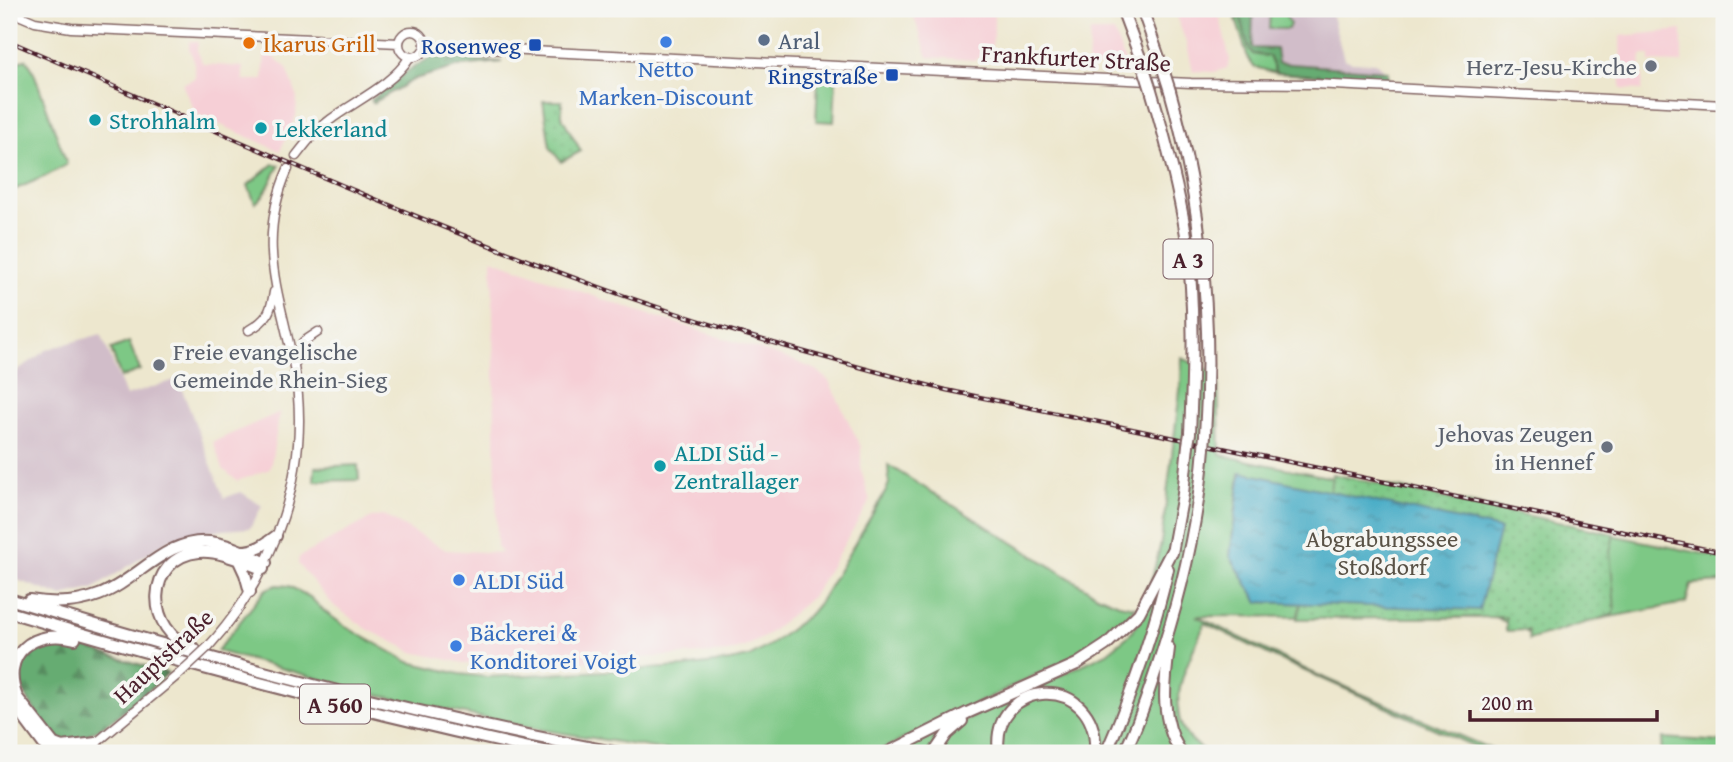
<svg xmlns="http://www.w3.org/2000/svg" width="1733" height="762" font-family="'Gentium Book Plus',serif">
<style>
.built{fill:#f6cfd6}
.industrial{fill:#d1bdc9}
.green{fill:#7dc885;stroke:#647458;stroke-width:2;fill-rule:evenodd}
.forest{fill:url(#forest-firs);stroke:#58664e;stroke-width:2}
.park{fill:url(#park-dots);stroke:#647458;stroke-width:2}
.water{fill:url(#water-ripples);stroke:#486678;stroke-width:2}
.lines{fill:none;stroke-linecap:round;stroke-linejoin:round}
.secondary-casing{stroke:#836564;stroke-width:11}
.motorway-casing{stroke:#836564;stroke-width:14}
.secondary{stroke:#fff;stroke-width:8}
.motorway{stroke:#fff;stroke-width:10}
.rail-casing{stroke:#4a1f2b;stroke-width:4.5}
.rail{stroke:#f6f6f2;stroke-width:2;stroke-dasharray:5;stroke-linecap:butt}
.secondary-bridge-casing{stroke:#836564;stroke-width:11;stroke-linecap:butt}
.motorway-bridge-casing{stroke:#836564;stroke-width:14;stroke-linecap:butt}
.secondary-bridge{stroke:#fff;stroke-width:8}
.motorway-bridge{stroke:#fff;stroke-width:10}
.service-dot{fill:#5c6f8a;stroke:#f6f6f2;stroke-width:2.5}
.shop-dot{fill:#3f7fe0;stroke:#f6f6f2;stroke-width:2.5}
.food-dot{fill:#e8710a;stroke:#f6f6f2;stroke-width:2.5}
.transit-dot{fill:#1a4fb4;stroke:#f6f6f2;stroke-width:2.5}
.worship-dot{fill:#6b7280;stroke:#f6f6f2;stroke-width:2.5}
.culture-dot{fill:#0f9aa8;stroke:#f6f6f2;stroke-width:2.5}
.labels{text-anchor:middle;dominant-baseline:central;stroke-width:7;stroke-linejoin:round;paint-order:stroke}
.shield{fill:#f6f6f2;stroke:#7e6067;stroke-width:2}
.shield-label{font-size:23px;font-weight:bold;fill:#4a1f2b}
.service-label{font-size:24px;fill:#4e5e75;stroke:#f6f6f2;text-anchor:start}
.food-label{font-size:24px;fill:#c56008;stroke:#f6f6f2;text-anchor:start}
.transit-label{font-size:24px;fill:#164399;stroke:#f6f6f2;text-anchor:end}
.street-label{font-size:24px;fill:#4a1f2b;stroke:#f6f6f2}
.worship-label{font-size:24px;fill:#5b616d;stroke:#f6f6f2;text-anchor:end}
.shop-label{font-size:24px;fill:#366cbe;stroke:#f6f6f2;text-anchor:start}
.culture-label{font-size:24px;fill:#0d838f;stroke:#f6f6f2;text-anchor:start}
.park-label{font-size:24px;fill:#595246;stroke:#f6f6f2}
</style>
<defs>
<pattern id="forest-firs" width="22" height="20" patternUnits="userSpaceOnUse" patternTransform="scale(1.75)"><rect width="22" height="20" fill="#66ac72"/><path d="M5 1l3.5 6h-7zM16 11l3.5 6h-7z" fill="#568b5e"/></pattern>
<pattern id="park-dots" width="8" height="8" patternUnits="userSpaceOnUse" patternTransform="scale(1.75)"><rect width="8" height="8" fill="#7dc885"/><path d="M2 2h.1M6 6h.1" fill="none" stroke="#6eab73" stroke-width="1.8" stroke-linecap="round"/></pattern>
<pattern id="water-ripples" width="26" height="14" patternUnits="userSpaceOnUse" patternTransform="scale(1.75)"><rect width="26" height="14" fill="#47acc6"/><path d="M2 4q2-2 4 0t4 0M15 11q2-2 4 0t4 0" fill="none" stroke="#3d8ba1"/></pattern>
</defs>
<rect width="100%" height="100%" fill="#f6f6f2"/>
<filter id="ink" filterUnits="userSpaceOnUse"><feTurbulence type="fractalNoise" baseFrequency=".0143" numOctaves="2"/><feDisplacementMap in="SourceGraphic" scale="14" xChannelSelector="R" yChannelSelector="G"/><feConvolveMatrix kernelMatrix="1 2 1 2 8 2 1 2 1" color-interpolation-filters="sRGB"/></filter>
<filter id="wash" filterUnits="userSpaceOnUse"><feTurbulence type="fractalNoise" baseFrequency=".00686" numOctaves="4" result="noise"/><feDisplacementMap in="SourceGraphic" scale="28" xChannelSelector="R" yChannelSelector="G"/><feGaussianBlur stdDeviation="1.57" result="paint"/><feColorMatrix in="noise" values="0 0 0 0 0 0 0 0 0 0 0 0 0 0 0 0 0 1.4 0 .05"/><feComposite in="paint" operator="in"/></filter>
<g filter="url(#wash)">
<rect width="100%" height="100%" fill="#ede7ce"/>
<path class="built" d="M 911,9 L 994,9 L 994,33 L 992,45 L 984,54 L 975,60 L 928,57 Z
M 1174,9 L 1218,9 L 1230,60 L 1227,68 L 1214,72 L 1193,71 L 1187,45 Z
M 1682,30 L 1682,63 L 1650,62 L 1650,55 L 1641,55 L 1640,73 L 1643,74 L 1642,90 L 1621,89 L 1620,36 Z
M 1090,32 L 1114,32 L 1126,65 L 1124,68 L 1088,66 Z
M 189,41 L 198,42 L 197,50 L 203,64 L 243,67 L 243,80 L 263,80 L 265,50 L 287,68 L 297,96 L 296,116 L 280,151 L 196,114 L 182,84 L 195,78 L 195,63 L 189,49 Z
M 492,259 L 610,302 L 792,360 L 817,370 L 829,381 L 861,447 L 861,470 L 870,501 L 813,596 L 766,636 L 745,647 L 728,652 L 487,668 L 413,652 L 367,629 L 334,606 L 298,564 L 299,557 L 373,517 L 385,516 L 446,550 L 502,553 L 497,546 Z
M 280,412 L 270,469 L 237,481 L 223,469 L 213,442 Z"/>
<path class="industrial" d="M 1233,9 L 1330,9 L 1344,59 L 1351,62 L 1375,63 L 1388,72 L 1388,80 L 1276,73 L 1254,67 L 1248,58 Z
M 101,334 L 126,396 L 178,379 L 224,498 L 241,492 L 262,506 L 250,528 L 208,531 L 169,540 L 93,589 L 61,596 L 9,577 L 9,377 L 48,349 Z"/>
<path class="green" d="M 1270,10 L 1284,11 L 1290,24 L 1288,29 L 1269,29 Z
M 1240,16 L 1249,49 L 1253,54 L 1269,56 L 1276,73 L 1254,67 L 1248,58 L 1236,19 Z
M 9,56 L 14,58 L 18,62 L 26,59 L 33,70 L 67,164 L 46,176 L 9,192 Z
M 818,78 L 836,78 L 834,122 L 816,121 Z
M 273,164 L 280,165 C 272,176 267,196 255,203 L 248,185 Z
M 129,342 L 140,370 L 121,378 L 111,349 Z
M 1182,358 L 1218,374 L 1220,455 L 1724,558 L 1724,582 L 1691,584 L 1686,603 L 1550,628 L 1533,635 L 1480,610 L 1478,618 L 1196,616 L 1311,672 L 1500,753 L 1489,753 L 1278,659 L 1205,623 C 1193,653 1167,696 1183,729 C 1187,738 1199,746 1206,753 L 897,753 L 1107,653 L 1128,636 L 1141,619 L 1149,590 L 1161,543 L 1181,382 ZM 1240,472 L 1499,529 L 1479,610 L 1258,602 L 1230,556 Z
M 358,465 L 359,480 L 314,481 L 315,467 Z
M 888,465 L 1097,595 L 1119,604 L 1135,607 L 1116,630 L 1083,652 L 875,753 L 685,753 L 525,727 L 383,696 L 217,651 L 266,589 L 277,585 L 289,586 L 310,597 L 324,611 L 346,627 L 409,662 L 460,674 L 487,677 L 684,667 L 730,661 L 749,657 L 773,643 L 811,613 L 820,602 L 886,491 L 889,483 Z
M 1663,738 L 1724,742 L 1724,753 L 1660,753 Z"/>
<path class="forest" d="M 1247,9 L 1253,9 L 1252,48 L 1276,49 L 1278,63 L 1385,71 L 1388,72 L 1388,80 L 1276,73 L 1269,56 L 1253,54 L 1249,49 L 1240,16 L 1246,12 Z
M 432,57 L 502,62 L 460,66 L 415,79 L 373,103 L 371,100 L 409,70 Z
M 63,641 L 168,673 C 142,696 99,738 64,742 C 47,733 6,678 23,659 C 33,648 50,645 63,641 Z"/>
<path class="park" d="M 543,101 L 562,101 L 562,117 L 581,151 L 561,162 L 550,147 Z
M 1332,474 L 1614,534 L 1610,552 L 1615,609 L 1612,615 L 1529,640 L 1528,630 L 1506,631 L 1506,617 L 1297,619 L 1330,491 Z"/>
<path class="water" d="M 1241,472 L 1500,529 L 1479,610 L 1258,602 L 1230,556 Z"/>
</g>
<g filter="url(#ink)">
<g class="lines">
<defs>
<path id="secondary" d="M 9,11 L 35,22 L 71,28 L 399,43
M399 44a13 13 0 1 1 26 0a13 13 0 1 1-26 0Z
M 425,46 L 1191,83 L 1314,84 L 1724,105
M 296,156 C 306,143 316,130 330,120 C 355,101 392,85 409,58
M 249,330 C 267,320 271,312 274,292
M 295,364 L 303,342 L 318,332
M 208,647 C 275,574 313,466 294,367 C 280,293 255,244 288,169
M 84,753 L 179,674"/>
<path id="motorway" d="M 1122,9 L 1144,68
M 1142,9 L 1163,69
M 1151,90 C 1165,137 1178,186 1186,235 C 1195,300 1193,367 1190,433
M 1170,91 C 1202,204 1213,318 1205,435
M 241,551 C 256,551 264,545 276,536
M 1172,553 L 1183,494 L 1188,445
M 239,561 L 245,574 L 250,592
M 9,599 C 210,660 412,715 619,753
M 29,600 C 53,604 76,604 99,595 C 137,581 165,538 210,542 C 230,544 248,554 266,563
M 9,612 C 188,666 369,714 552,753
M 1169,648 C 1164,686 1160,719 1181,753
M 195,649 C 143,632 145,557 199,552 C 220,550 243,562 263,569
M 9,698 L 50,753
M 54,744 L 62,747 L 96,743
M 61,753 L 17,697 C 0,653 35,628 75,639
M 887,753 L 967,713 L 1077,664 L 1106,645 L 1139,613 L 1173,548
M 934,753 L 947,734 L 962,721
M 999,753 C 988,678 1100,670 1095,753
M 1106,753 C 1132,693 1154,633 1168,569
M 1124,753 C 1137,728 1146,700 1155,673 C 1180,600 1198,525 1204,448"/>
</defs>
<use href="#secondary" class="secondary-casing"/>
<use href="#motorway" class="motorway-casing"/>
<use href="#secondary" class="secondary"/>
<use href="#motorway" class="motorway"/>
<defs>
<path id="rail" d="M 9,41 C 202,124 393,212 591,284 C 706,326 827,359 946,390 L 1724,553"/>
</defs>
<use href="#rail" class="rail-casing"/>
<use href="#rail" class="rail"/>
<defs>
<path id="secondary-bridge" d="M 179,674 L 208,647"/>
<path id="motorway-bridge" d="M 1144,68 L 1151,90
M 1163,69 L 1170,91
M 1188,445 L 1190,433
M 1204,448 L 1205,435"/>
</defs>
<use href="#secondary-bridge" class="secondary-bridge-casing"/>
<use href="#motorway-bridge" class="motorway-bridge-casing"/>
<use href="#secondary-bridge" class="secondary-bridge"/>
<use href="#motorway-bridge" class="motorway-bridge"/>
</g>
</g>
<circle class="service-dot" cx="764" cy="40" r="7"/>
<g class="shop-dot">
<circle cx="666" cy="42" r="7"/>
<circle cx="459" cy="580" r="7"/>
<circle cx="456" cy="646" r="7"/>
</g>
<circle class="food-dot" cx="249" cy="43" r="7"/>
<g class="transit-dot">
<rect x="528" y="38" width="14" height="14" rx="3.5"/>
<rect x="885" y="68" width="14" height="14" rx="3.5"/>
</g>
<g class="worship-dot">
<circle cx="1651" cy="66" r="7"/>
<circle cx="159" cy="365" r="7"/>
<circle cx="1607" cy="447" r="7"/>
</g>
<g class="culture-dot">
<circle cx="95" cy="120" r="7"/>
<circle cx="261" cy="128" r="7"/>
<circle cx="660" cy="466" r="7"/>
</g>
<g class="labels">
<g class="shield">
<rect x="1163.5" y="239.5" width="49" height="39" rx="5"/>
<rect x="300" y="684.5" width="70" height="39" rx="5"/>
</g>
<g class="shield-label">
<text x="1188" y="259">A 3</text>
<text x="335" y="704">A 560</text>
</g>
<g class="service-label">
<text x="778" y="40">Aral</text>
</g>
<g class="food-label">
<text x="263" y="43">Ikarus Grill</text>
</g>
<g class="transit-label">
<text x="521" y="45">Rosenweg</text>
<text x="878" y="75">Ringstraße</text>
</g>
<g class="street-label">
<text transform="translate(1076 58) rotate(3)">Frankfurter Straße</text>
<text transform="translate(163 656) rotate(-43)">Hauptstraße</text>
</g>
<g class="worship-label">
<text x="1637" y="66">Herz-Jesu-Kirche</text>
<text x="173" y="351" text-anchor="start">Freie evangelische<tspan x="173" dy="28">Gemeinde Rhein-Sieg</tspan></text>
<text x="1593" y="433">Jehovas Zeugen<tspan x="1593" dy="28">in Hennef</tspan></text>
</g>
<g class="shop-label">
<text x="666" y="68" text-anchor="middle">Netto<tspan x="666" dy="28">Marken-Discount</tspan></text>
<text x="473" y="580">ALDI Süd</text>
<text x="470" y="632">Bäckerei &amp;<tspan x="470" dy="28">Konditorei Voigt</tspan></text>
</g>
<g class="culture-label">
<text x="109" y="120">Strohhalm</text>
<text x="275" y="128">Lekkerland</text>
<text x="674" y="452">ALDI Süd -<tspan x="674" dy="28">Zentrallager</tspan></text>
</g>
<g class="park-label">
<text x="1382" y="538">Abgrabungssee<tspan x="1382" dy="28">Stoßdorf</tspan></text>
</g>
</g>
<rect width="1733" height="762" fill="none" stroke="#f6f6f2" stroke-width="35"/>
<path d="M1470 710v10h187v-10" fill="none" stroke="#4a1f2b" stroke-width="3.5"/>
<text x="1481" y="710" font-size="21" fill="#4a1f2b" stroke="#f6f6f2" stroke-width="5" paint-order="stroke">200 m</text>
</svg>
